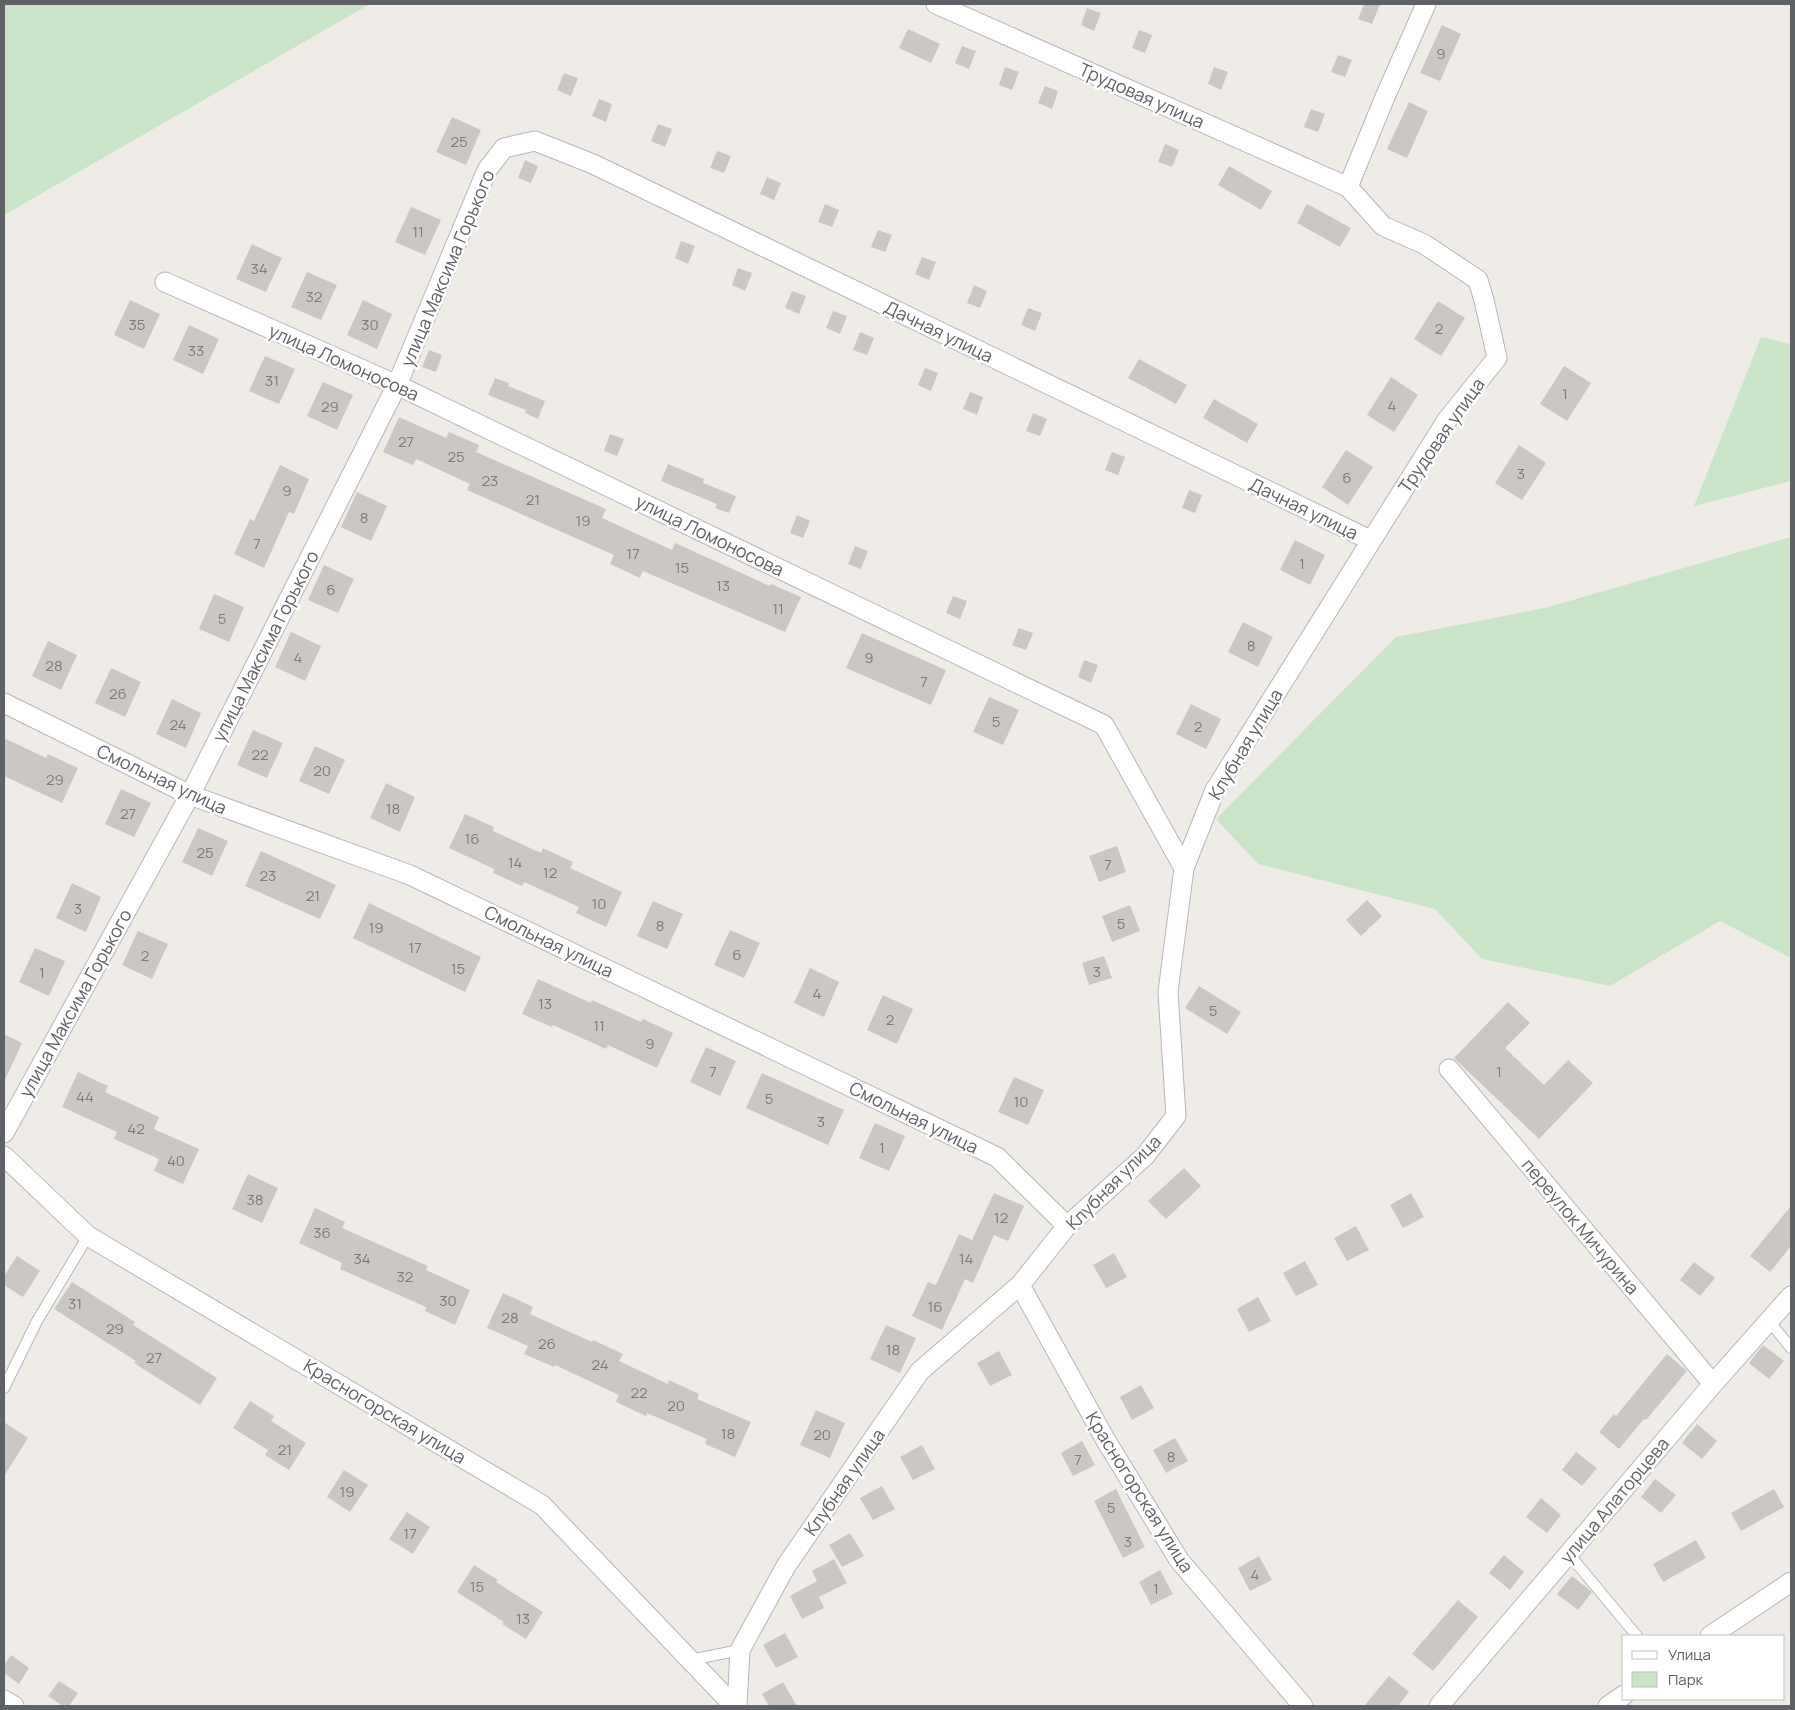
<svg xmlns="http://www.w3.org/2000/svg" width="1795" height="1710" font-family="Manrope,sans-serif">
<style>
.green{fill:#c9e4c6}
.building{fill:#cbc7c4}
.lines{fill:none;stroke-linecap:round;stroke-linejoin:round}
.lane-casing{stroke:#b4b7ba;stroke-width:12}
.street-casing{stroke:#b4b7ba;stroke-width:21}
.lane{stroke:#fff;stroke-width:10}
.street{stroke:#fff;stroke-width:19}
.labels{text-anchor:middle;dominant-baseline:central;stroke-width:5;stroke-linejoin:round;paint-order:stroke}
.number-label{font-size:15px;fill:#797b7e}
.street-label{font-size:18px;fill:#5e6266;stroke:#fff}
</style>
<rect width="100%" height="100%" fill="#efece7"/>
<path class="green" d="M 4,4 L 370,4 L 4,215 Z
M 1761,337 L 1791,344 L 1791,481 L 1694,506 Z
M 1791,537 L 1791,958 L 1720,921 L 1610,986 L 1482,959 L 1435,909 L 1258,864 L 1216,819 L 1396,637 L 1545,608 Z"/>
<path class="building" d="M 1364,4 L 1380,4 L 1372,24 L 1358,19 Z
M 1087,8 L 1101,13 L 1094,31 L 1081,25 Z
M 1442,25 L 1461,34 L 1440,81 L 1420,73 Z
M 908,29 L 940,44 L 931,63 L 899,48 Z
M 1139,30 L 1152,35 L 1145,53 L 1132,48 Z
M 962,46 L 976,51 L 969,69 L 955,63 Z
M 1338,55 L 1352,60 L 1345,77 L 1331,72 Z
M 1005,67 L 1019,72 L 1012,90 L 999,85 Z
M 1214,67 L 1228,72 L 1221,90 L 1208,84 Z
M 564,73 L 578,78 L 571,96 L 557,90 Z
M 1045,86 L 1058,91 L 1052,109 L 1038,103 Z
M 599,99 L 612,104 L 606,122 L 592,116 Z
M 1409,102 L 1428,111 L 1407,158 L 1387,149 Z
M 1311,109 L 1325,114 L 1318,132 L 1304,127 Z
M 452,117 L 481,130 L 466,165 L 436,152 Z
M 658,124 L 672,129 L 665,147 L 651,141 Z
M 1165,144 L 1179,150 L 1172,167 L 1158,162 Z
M 717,151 L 731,156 L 724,173 L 710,168 Z
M 525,160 L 538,166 L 531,183 L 518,178 Z
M 1229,166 L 1272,191 L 1261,210 L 1218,185 Z
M 767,177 L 781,183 L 774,200 L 760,194 Z
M 825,204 L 839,210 L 832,227 L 818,222 Z
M 1307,204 L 1351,228 L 1340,247 L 1297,223 Z
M 411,207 L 441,220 L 425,255 L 395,242 Z
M 878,230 L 892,235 L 885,252 L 871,247 Z
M 681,241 L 695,246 L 688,264 L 675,258 Z
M 252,244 L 282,258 L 266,292 L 236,279 Z
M 922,257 L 936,262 L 929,280 L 915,274 Z
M 738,268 L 752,273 L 745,291 L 732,285 Z
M 307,272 L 337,285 L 321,320 L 291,307 Z
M 974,285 L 987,291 L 980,308 L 967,303 Z
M 792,291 L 806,296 L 799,314 L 785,308 Z
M 130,300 L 160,314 L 144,349 L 114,335 Z
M 363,300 L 392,314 L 377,349 L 347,335 Z
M 1438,301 L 1465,318 L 1441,356 L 1414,339 Z
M 1028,308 L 1042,313 L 1035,331 L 1021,325 Z
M 833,311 L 847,316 L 840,334 L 826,328 Z
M 189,325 L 219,339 L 203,374 L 173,360 Z
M 860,332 L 874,338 L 867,355 L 853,350 Z
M 429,350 L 442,355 L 436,372 L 422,367 Z
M 265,356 L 295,369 L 279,404 L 249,391 Z
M 1139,359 L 1187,385 L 1176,404 L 1128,378 Z
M 1564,366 L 1591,383 L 1567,421 L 1540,404 Z
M 925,368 L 938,373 L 931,391 L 918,385 Z
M 1391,377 L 1418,395 L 1394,432 L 1367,415 Z
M 495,378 L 509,383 L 508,386 L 545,401 L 538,419 L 525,413 L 526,410 L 488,395 Z
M 323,382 L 353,395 L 337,430 L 307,416 Z
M 970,392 L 983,397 L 977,415 L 963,409 Z
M 1214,399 L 1258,424 L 1247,443 L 1203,418 Z
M 1033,413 L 1047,419 L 1040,436 L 1026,431 Z
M 399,417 L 446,438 L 449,432 L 479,445 L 476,452 L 606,509 L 602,518 L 672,550 L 675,543 L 770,586 L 771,584 L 801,597 L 785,632 L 643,571 L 640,578 L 610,564 L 614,555 L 467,490 L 470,484 L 416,459 L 413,465 L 383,452 Z
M 610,434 L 624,439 L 617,456 L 604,451 Z
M 1519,445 L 1546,463 L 1522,500 L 1495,483 Z
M 1346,450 L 1373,467 L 1348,505 L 1322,487 Z
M 1112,452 L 1125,457 L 1118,475 L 1105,470 Z
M 668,464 L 704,479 L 703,483 L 736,496 L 729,513 L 715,508 L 717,504 L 661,481 Z
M 280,465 L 309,479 L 294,514 L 289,512 L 264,568 L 234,554 L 250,519 L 254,521 Z
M 1189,490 L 1202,495 L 1195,513 L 1182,508 Z
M 357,492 L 387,506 L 371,541 L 341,527 Z
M 797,515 L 810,521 L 803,538 L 790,533 Z
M 1295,540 L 1325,555 L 1310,585 L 1280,570 Z
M 855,546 L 868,551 L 861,569 L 848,564 Z
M 324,565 L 354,579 L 338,613 L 308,600 Z
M 214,594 L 244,607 L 229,642 L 199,629 Z
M 953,596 L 967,601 L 960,619 L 946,613 Z
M 1243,622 L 1273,637 L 1258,667 L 1228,652 Z
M 1019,628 L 1033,633 L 1026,650 L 1012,645 Z
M 291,632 L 321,646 L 305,681 L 275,667 Z
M 862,633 L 946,670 L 931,705 L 846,668 Z
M 48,641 L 77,655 L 61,690 L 32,676 Z
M 1084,660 L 1098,665 L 1091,683 L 1078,677 Z
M 111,668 L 141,682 L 125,717 L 95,703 Z
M 989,697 L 1019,710 L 1003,745 L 973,732 Z
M 172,699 L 201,713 L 186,748 L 156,734 Z
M 1191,704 L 1221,719 L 1206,749 L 1176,734 Z
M 253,730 L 283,743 L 267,778 L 237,765 Z
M 4,738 L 46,758 L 48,754 L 78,768 L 62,803 L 4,776 Z
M 315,746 L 345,760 L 329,794 L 299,781 Z
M 386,783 L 415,797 L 400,832 L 370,818 Z
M 121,789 L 151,803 L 134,837 L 105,824 Z
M 465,814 L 494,827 L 493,831 L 541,853 L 543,848 L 573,862 L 570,868 L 622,892 L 606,927 L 576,913 L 579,907 L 524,882 L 522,886 L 493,873 L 494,869 L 449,848 Z
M 198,828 L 228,841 L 212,876 L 182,862 Z
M 1117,846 L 1126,872 L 1099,882 L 1089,856 Z
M 261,851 L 336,885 L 320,919 L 245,886 Z
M 72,883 L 101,897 L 86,932 L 56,918 Z
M 1367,900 L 1382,916 L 1361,936 L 1346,920 Z
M 653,901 L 683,914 L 667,949 L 637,936 Z
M 369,903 L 481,957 L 465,992 L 353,938 Z
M 1130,905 L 1140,931 L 1112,942 L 1102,916 Z
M 730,930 L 760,943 L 744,978 L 714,965 Z
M 138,931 L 168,944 L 152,979 L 122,965 Z
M 35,948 L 65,961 L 49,996 L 19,982 Z
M 1104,956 L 1112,978 L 1089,985 L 1082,963 Z
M 810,968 L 839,982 L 824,1017 L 794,1003 Z
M 538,979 L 591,1003 L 592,1000 L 641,1022 L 643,1019 L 673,1033 L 657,1068 L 608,1045 L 606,1049 L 553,1025 L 552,1027 L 522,1014 Z
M 1199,986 L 1241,1012 L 1227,1034 L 1185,1008 Z
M 883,995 L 913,1009 L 897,1044 L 867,1030 Z
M 1508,1002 L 1530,1023 L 1505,1048 L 1544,1085 L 1568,1060 L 1593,1083 L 1539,1139 L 1454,1058 Z
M 4,1034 L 22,1043 L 4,1082 Z
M 706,1047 L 736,1061 L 720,1096 L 690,1082 Z
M 78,1072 L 108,1086 L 105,1092 L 159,1117 L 154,1129 L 199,1149 L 183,1184 L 154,1171 L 159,1159 L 114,1139 L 117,1132 L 62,1107 Z
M 762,1073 L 844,1110 L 828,1145 L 746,1108 Z
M 1014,1077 L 1044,1090 L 1028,1125 L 998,1112 Z
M 875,1123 L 905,1136 L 889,1171 L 859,1158 Z
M 1184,1168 L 1201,1186 L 1166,1219 L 1148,1201 Z
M 248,1174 L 278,1188 L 262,1223 L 232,1209 Z
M 994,1193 L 1024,1206 L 1008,1241 L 994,1235 L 973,1283 L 965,1279 L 942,1330 L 912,1316 L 928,1282 L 936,1285 L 959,1234 L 972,1240 Z
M 1411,1193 L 1424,1217 L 1403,1228 L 1390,1205 Z
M 1791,1206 L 1791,1246 L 1770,1272 L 1750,1256 Z
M 315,1208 L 345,1222 L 342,1228 L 428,1266 L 426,1270 L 470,1290 L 455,1325 L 425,1311 L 426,1307 L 340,1269 L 342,1263 L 299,1243 Z
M 1356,1226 L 1369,1250 L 1347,1261 L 1334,1238 Z
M 1114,1253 L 1127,1277 L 1106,1288 L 1093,1265 Z
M 17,1256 L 40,1271 L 23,1297 L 4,1285 L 4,1276 Z
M 1305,1261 L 1318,1285 L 1296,1296 L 1283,1273 Z
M 1694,1262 L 1715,1278 L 1700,1296 L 1680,1280 Z
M 72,1282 L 135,1322 L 133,1325 L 217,1378 L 200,1405 L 134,1363 L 136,1361 L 54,1309 Z
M 503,1293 L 533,1307 L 530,1314 L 592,1342 L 593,1340 L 623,1354 L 619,1361 L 668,1384 L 669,1380 L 699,1394 L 697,1399 L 751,1422 L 735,1457 L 705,1444 L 707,1439 L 647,1413 L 646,1416 L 616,1402 L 619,1395 L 555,1365 L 554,1367 L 524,1354 L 528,1346 L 487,1328 Z
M 1258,1297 L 1271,1321 L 1249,1332 L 1237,1309 Z
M 886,1325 L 916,1338 L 900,1373 L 870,1359 Z
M 1763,1345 L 1784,1361 L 1769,1379 L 1749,1363 Z
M 999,1351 L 1012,1375 L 990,1386 L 977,1363 Z
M 1667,1354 L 1687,1371 L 1646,1420 L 1644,1419 L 1619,1449 L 1599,1432 L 1614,1414 L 1616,1416 Z
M 1141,1385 L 1154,1408 L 1132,1420 L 1120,1397 Z
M 250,1401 L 274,1416 L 271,1421 L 306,1443 L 289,1470 L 265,1455 L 268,1450 L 233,1428 Z
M 816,1410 L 845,1423 L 830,1458 L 800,1445 Z
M 4,1422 L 28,1438 L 4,1476 Z
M 1697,1424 L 1717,1441 L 1702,1459 L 1682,1443 Z
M 1175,1438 L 1188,1461 L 1166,1473 L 1153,1450 Z
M 1082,1441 L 1095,1465 L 1073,1476 L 1061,1453 Z
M 922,1445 L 935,1469 L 913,1480 L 900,1457 Z
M 1576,1452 L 1597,1468 L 1582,1486 L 1562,1470 Z
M 344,1470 L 368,1485 L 350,1512 L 327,1497 Z
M 1655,1479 L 1676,1495 L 1661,1513 L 1641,1497 Z
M 882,1486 L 895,1509 L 873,1520 L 860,1498 Z
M 1116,1489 L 1145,1547 L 1123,1558 L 1094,1501 Z
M 1774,1489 L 1784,1507 L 1741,1531 L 1731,1513 Z
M 1541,1498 L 1561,1515 L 1547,1533 L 1526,1517 Z
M 407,1512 L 430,1527 L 413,1554 L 389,1539 Z
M 850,1533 L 864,1556 L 842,1567 L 829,1545 Z
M 1696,1540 L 1706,1558 L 1663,1582 L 1653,1564 Z
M 1504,1555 L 1524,1572 L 1510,1590 L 1489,1573 Z
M 1259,1556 L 1272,1580 L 1250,1591 L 1238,1568 Z
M 834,1559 L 847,1583 L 819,1597 L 824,1608 L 802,1619 L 790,1596 L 817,1581 L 812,1571 Z
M 474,1565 L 498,1580 L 496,1582 L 543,1612 L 526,1639 L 502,1624 L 504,1622 L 457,1592 Z
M 1160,1570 L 1173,1594 L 1151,1605 L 1139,1582 Z
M 1572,1576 L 1592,1592 L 1578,1610 L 1557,1594 Z
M 1458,1600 L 1478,1617 L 1433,1671 L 1412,1654 Z
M 785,1633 L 798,1657 L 776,1668 L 763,1645 Z
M 11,1655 L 29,1668 L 19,1684 L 4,1673 L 4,1665 Z
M 1389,1676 L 1409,1692 L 1398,1706 L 1364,1706 Z
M 59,1681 L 78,1693 L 69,1706 L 63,1706 L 48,1696 Z
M 783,1682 L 797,1706 L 769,1706 L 762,1694 Z"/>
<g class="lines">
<defs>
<path id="lane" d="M 1769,1321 L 1791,1348
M 4,1388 L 37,1321 L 88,1236
M 1568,1553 L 1637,1636
M 690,1660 L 740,1650"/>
<path id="street" d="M 936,4 L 1348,187
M 165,282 L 397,385 L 1104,725 L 1184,868
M 4,703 L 190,795 L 410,875 L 997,1157 L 1067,1226
M 1449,1069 L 1713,1384
M 4,1133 L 190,795 L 397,385 L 487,170 L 504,148 L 535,141 L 593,164 L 1370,540
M 4,1156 L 88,1236 L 542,1505 L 734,1706
M 1020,1285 L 1105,1439 L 1179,1560 L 1303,1706
M 1710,1636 L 1791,1582
M 4,1700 L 14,1706
M 737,1706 L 740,1650 L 786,1566 L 920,1371 L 1020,1285 L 1067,1226 L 1145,1156 L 1176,1116 L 1168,992 L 1184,868 L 1215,790 L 1447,420 L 1497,358 L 1484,300 L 1478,280 L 1424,244 L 1383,226 L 1348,187 L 1385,97 L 1426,4
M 1439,1706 L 1713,1384 L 1791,1296
M 1608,1706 L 1624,1695"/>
</defs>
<use href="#lane" class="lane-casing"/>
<use href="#street" class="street-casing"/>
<use href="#lane" class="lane"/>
<use href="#street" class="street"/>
</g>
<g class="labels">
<g class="number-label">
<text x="1441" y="53">9</text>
<text x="459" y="141">25</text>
<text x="418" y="231">11</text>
<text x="259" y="268">34</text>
<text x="314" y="296">32</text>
<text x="137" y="324">35</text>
<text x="370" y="324">30</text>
<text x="1439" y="328">2</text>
<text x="196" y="350">33</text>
<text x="272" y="380">31</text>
<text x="1565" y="393">1</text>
<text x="1392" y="405">4</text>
<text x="330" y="406">29</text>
<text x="406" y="441">27</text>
<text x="456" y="456">25</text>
<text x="1521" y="473">3</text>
<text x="1347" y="477">6</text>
<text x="490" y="480">23</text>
<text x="287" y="490">9</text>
<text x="533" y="499">21</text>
<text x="364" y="517">8</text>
<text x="583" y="520">19</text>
<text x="257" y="543">7</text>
<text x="633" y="553">17</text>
<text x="1302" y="563">1</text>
<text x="682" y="567">15</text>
<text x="723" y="585">13</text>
<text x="331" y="589">6</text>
<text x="778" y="608">11</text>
<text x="222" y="618">5</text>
<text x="1251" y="645">8</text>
<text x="298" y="657">4</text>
<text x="869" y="657">9</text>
<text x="54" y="665">28</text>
<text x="924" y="681">7</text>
<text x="118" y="693">26</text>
<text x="996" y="721">5</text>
<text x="178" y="724">24</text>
<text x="1198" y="726">2</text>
<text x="260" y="754">22</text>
<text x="322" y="770">20</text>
<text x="55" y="779">29</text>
<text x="393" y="808">18</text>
<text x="128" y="813">27</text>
<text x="472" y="838">16</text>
<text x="205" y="852">25</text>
<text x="515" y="862">14</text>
<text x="1108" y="864">7</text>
<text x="550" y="872">12</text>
<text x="268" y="875">23</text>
<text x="313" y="895">21</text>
<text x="599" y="903">10</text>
<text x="78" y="908">3</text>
<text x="1121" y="923">5</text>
<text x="660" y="925">8</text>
<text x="376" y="927">19</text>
<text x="415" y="947">17</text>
<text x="737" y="954">6</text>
<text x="145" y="955">2</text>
<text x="458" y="968">15</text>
<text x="1097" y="971">3</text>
<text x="42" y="972">1</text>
<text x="817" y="993">4</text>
<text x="545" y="1003">13</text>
<text x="1213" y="1010">5</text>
<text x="890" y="1019">2</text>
<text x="599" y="1025">11</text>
<text x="650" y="1043">9</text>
<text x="713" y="1071">7</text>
<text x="1499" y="1071">1</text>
<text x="85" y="1096">44</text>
<text x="769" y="1098">5</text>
<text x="1021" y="1101">10</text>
<text x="821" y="1121">3</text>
<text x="136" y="1128">42</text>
<text x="882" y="1147">1</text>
<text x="176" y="1160">40</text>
<text x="255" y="1199">38</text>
<text x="1001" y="1217">12</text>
<text x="322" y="1232">36</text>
<text x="362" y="1258">34</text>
<text x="966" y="1258">14</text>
<text x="405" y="1276">32</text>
<text x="448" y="1300">30</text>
<text x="75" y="1303">31</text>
<text x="935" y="1306">16</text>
<text x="510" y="1317">28</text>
<text x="115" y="1328">29</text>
<text x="547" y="1343">26</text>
<text x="893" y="1349">18</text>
<text x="154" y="1357">27</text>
<text x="600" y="1364">24</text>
<text x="639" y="1392">22</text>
<text x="676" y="1405">20</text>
<text x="728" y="1433">18</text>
<text x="822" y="1434">20</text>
<text x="285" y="1449">21</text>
<text x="1171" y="1456">8</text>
<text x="1078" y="1459">7</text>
<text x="347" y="1491">19</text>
<text x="1111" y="1507">5</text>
<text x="410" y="1533">17</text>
<text x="1128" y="1541">3</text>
<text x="1255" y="1574">4</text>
<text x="477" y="1586">15</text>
<text x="1156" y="1588">1</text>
<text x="523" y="1618">13</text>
</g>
<g class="street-label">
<text transform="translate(1142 95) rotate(24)">Трудовая улица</text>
<text transform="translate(447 268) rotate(-67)">улица Максима Горького</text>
<text transform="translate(939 331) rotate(26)">Дачная улица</text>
<text transform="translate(344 362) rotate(24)">улица Ломоносова</text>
<text transform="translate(1441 435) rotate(-55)">Трудовая улица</text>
<text transform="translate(1304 508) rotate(26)">Дачная улица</text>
<text transform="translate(710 535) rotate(26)">улица Ломоносова</text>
<text transform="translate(265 646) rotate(-63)">улица Максима Горького</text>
<text transform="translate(1245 744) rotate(-59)">Клубная улица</text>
<text transform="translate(162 779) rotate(25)">Смольная улица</text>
<text transform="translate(549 941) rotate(26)">Смольная улица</text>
<text transform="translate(75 1003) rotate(-61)">улица Максима Горького</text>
<text transform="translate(914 1117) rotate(26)">Смольная улица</text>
<text transform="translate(1113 1182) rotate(-45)">Клубная улица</text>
<text transform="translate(1581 1226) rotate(50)">переулок Мичурина</text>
<text transform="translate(385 1411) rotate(31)">Красногорская улица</text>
<text transform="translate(844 1482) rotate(-55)">Клубная улица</text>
<text transform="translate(1140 1492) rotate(58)">Красногорская улица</text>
<text transform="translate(1614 1500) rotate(-50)">улица Алаторцева</text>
</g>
</g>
<rect width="1795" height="1710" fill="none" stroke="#5e6266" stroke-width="10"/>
<rect x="1622" y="1635" width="162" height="65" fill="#ffffff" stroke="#bfc0c2"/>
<rect x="1632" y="1651" width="25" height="8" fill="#ffffff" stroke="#bfc0c2"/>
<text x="1668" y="1660" font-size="15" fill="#5e6266">Улица</text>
<rect x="1632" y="1672" width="25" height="15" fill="#c9e4c6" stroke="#bfc0c2"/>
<text x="1668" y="1685" font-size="15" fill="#5e6266">Парк</text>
</svg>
